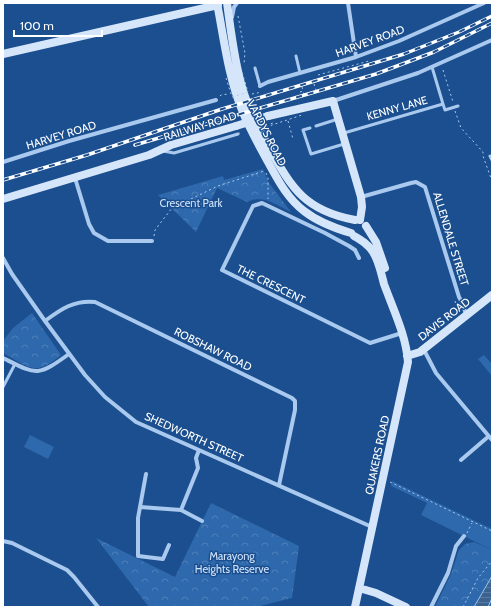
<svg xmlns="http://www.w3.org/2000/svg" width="495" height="610" font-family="Cabin,sans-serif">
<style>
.grass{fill:#2e69ad}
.park{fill:url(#park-crowns)}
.water{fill:url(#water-rules);stroke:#9cc4f0}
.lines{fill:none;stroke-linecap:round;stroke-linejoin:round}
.path{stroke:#a9c9ee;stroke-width:1;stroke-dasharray:2 3;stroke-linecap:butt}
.lane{stroke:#a9c9ee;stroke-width:3}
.street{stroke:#a9c9ee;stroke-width:4}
.secondary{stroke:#d6e6fa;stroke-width:8}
.rail-casing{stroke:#fff;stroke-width:3.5}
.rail{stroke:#1b4f8f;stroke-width:2;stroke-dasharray:6;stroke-linecap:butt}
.path-bridge{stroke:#a9c9ee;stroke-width:1;stroke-dasharray:2 3;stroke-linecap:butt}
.secondary-bridge{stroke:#d6e6fa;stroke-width:8}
.labels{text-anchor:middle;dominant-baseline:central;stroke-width:3;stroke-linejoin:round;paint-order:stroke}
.street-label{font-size:11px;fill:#fff;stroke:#1b4f8f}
.park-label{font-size:11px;fill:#cfe3fa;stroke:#1b4f8f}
</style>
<defs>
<pattern id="park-crowns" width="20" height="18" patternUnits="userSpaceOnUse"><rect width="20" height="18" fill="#2e69ad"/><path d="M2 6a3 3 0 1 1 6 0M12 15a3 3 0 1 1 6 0" fill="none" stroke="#4d80b9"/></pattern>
<pattern id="water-rules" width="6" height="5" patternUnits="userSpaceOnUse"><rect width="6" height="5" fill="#3c6290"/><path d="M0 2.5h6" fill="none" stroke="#597aa1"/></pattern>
</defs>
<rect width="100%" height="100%" fill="#1b4f8f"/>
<path class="grass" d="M 484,355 L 492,364 L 492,376 L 478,359 Z
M 30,435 L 54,447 L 48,459 L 24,447 Z
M 392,481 L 492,529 L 492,550 L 421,515 L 427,503 L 391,486 Z"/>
<path class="park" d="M 263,169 L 269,183 L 291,212 C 276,205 264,194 247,202 L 217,188 L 196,232 L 158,195 L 223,176 L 224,180 Z
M 32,313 L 61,355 C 35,377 30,368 3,353 L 3,341 L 13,328 Z
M 211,503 L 299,546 L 292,598 L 256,607 L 149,607 L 96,538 L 175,577 Z
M 474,542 L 492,550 L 492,607 L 435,607 L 451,574 L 459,550 L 465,544 Z"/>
<path class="water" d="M 492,576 L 492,598 L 488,607 L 474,607 Z"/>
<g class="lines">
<path class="path" d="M 238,16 L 245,53 L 244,64
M 443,70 L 453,102
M 318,75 L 369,61
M 314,84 L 316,90
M 302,87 L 303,91
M 300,92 L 303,91 L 304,94
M 252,94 L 258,93 L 259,91
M 220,96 L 221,95 L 228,94
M 455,111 L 461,128 L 483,152 L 483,156 L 492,181
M 288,121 L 293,139
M 266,125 L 273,123
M 266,127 L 302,115
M 266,173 L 268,178 L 268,199
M 154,236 L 155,230 L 172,208 L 218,186 L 264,171
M 455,301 L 458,312
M 390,482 L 492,531
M 467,533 L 472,523
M 463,607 L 478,578 L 492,561"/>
<path class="lane" d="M 296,56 L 300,73
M 255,68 L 260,86
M 443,104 L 445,110 L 458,106
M 316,126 L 338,119
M 310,128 L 303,130 L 311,154 L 344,144
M 344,133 L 443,104 L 432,67
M 163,151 L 174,153 L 238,134
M 490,156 L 492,160
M 3,387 L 15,364"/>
<path class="street" d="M 348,3 L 356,57
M 232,17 L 234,7 L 237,3
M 260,86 L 268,82 L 356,57 L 399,41 L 484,3
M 333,101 L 418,73 L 492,40
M 3,162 L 69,141 L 216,100
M 75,178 L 89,224 L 94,233 L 108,241 L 152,241
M 361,197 L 411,183 L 416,182 L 425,187 L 459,297 L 463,304 L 466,315
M 3,258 L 12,274 L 45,321 L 85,375 L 105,397 L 136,422 L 372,527
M 359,258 L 355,250 L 349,246 L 325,233 L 262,203 L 253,206 L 222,270 L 370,343 L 402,333
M 45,321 C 61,309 74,300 95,302 L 292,398 L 295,401 L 295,410 L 279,485
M 424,350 L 436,373 L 492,440
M 3,358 C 37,375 37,377 69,354
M 461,460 L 489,436
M 146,474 L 138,518 L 138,556 L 163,559 L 169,545
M 140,507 L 181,510 L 202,521
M 181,510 L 198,468 L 196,458 L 199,450
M 3,541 L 12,543 L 67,570 L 74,577 L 98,607
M 431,607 L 448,573 L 456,546 L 464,536"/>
<path class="secondary" d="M 217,3 C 224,39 228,76 242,110 C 249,128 259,145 268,162 C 278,180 287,198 304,211 C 318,222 334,228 351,233
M 227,3 C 231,31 234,60 242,87 C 248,109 259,129 270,149 C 292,189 306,211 355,220
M 3,54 L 218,5
M 268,116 L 333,101 L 361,197 L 362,207 L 360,220
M 3,199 L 149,155 L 171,145 L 236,126
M 366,226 L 376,242 L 385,268
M 354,236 C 361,240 368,244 373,252 C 379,261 381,273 384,284 C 393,309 406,335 408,362 L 355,607
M 407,356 L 420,352 L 492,295
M 359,588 L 376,593 L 406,607"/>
<defs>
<path id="rail" d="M 135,145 L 376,74 L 434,52 L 492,23
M 3,180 L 87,155 L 222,109 L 404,54 L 459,32 L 492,16"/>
</defs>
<use href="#rail" class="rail-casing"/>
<use href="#rail" class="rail"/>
<path class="path-bridge" d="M 226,78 L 232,97 L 248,92 L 242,72
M 238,134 L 241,132"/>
<path class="secondary-bridge" d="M 236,126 L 268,116"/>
</g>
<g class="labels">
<g class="street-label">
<text transform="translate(370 41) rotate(-20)">HARVEY ROAD</text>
<text transform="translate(397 108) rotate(-16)">KENNY LANE</text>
<text transform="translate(200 126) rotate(-17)">RAILWAY ROAD</text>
<text transform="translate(267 133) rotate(63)">VARDYS ROAD</text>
<text transform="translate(61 135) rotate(-17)">HARVEY ROAD</text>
<text transform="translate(451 239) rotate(73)">ALLENDALE STREET</text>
<text transform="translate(271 284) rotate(26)">THE CRESCENT</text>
<text transform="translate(444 319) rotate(-38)">DAVIS ROAD</text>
<text transform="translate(213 349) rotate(26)">ROBSHAW ROAD</text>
<text transform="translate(194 437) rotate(24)">SHEDWORTH STREET</text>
<text transform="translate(377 455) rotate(-78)">QUAKERS ROAD</text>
</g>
<g class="park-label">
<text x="191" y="203">Crescent Park</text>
<text x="232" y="556">Marayong<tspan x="232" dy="13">Heights Reserve</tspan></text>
</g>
</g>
<rect width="495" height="610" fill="none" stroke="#ffffff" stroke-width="8"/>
<path d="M14 30v6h88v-6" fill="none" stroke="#ffffff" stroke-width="2"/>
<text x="20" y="30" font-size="12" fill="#ffffff" stroke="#1b4f8f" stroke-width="3" paint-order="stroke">100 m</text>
</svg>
